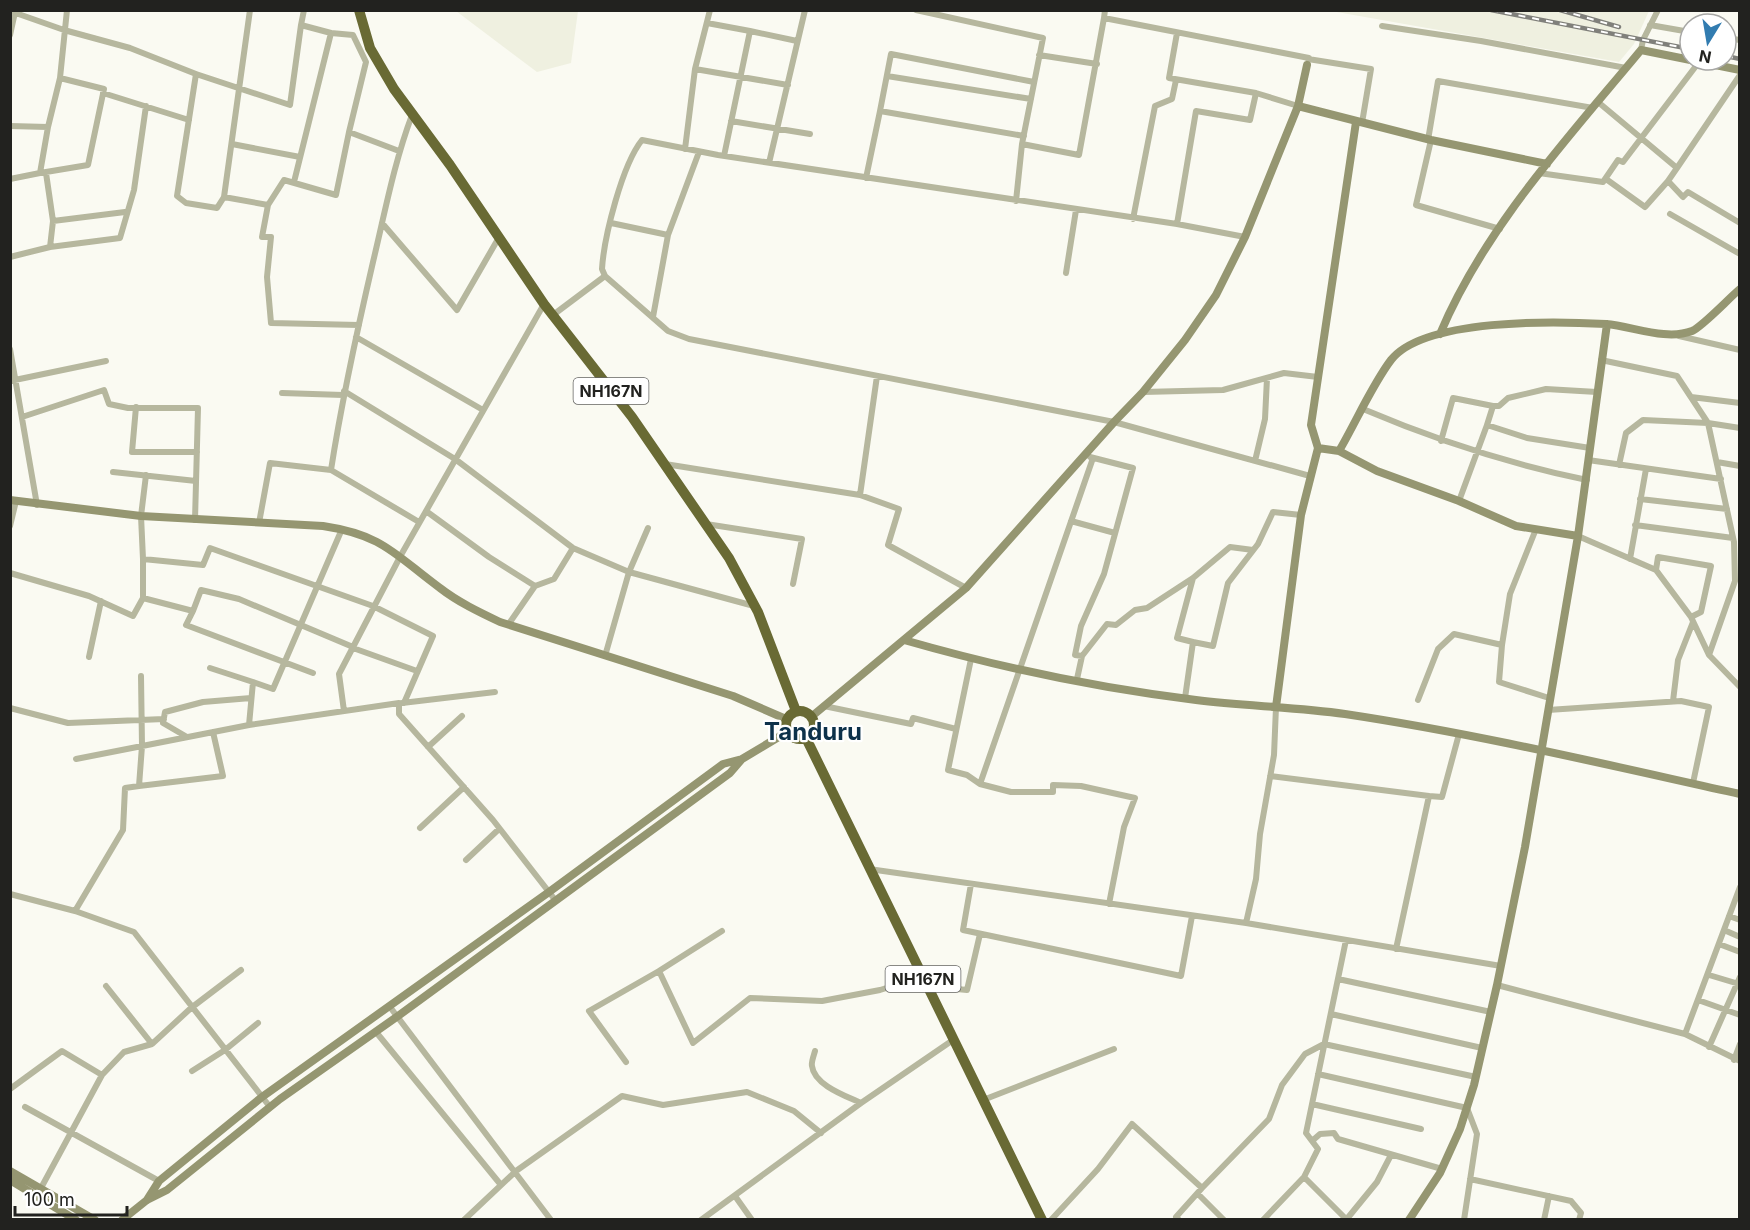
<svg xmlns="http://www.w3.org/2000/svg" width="1750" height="1230" font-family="Inter,sans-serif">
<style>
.built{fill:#eff0e0}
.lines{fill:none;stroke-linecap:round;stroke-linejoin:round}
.street{stroke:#b6b79e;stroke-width:6}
.secondary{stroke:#959671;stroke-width:8}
.highway{stroke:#696a34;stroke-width:10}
.rail-casing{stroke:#80807b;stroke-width:4.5}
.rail{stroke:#fff;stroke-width:2;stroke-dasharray:7;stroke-linecap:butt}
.labels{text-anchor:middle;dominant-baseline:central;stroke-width:4.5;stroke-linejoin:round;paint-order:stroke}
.shield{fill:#fff;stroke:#646462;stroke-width:1.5}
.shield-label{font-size:16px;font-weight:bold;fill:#22221f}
.district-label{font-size:24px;font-weight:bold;fill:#0d314a;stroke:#fff}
</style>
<rect width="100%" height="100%" fill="#fafaf2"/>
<path class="built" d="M 456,11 L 578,11 L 571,63 L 537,72 Z
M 1331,11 L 1649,11 L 1634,44 L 1619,62 Z"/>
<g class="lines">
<path class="street" d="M 250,10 L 224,197 L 268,205
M 916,10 L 1043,38 L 1022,144
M 1105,10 L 1104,18 L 1309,58
M 10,11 L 64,30 L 130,48 L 196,74 L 290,105 L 301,25 L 331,33
M 707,23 L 750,31
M 301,25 L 304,10
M 1650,25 L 1690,32
M 1382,26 L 1481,41 L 1626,68
M 1177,33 L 1169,78 L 1256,93
M 10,35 L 15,12
M 1726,38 L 1740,40
M 1641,50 L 1643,40 L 1658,10
M 1039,55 L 1097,64
M 1308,59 L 1371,69 L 1362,123
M 695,69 L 788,85
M 196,74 L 177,196 L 186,203 L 217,208 L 224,197
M 887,76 L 1031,99
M 60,78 L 104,89 L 88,165 L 40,173 L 48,127 L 60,78 L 67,10
M 103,93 L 189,120
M 1598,102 L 1677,168 L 1740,75
M 880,111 L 891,54 L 1034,82
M 731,121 L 810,134
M 10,126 L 48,127
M 1428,140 L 1438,81 L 1593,108
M 1431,140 L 1416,205 L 1500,229
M 232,144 L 300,157
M 685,149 L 695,69 L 710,10
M 724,156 L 750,31 L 797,41
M 769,163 L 805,10
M 1677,168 L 1668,181 L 1683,197 L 1688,192 L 1740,223
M 46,173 L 53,221 L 50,247 L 120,238 L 134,190 L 146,106
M 1539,173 L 1603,182 L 1618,160 L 1623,162 L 1699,62
M 866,178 L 880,111 L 1024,136
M 10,179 L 40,173
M 1606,179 L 1645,207 L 1668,181
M 294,182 L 331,33 L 353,35 L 366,62 L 349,132
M 1016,201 L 1022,144 L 1079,155 L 1104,18
M 1670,214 L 1740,254
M 1133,219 L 1155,106 L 1172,99 L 1176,80
M 53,221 L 125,212
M 382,223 L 457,310 L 498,239
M 611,223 L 668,235 L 699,152
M 1177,224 L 1196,111 L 1250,120 L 1256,93 L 1298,106
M 1245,237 L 1177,224 L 718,155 L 642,140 C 622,165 604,237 602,269 L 605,276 L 668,331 L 689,339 L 1114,422 L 1310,476
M 10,257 L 50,247
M 1066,273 L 1076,210
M 553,315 L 605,276
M 653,317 L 668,235
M 359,325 L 271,323 L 267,277 L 271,237 L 262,237 L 268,205 L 284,180 L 336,195 L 349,132 L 399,151
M 1679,336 L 1740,350
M 356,337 L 483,410
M 10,349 L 37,505
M 1601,360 L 1677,376 L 1708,423 L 1740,428
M 10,381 L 106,361
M 344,391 L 455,459 L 573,548 L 629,572 L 605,656
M 1143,392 L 1223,390 L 1284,373 L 1318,377
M 282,393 L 343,395
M 1691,397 L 1740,403
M 1493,406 L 1499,406 L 1508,398 L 1546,389 L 1597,392
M 136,407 L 132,452 L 197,452
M 1363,409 C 1436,440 1509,464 1587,480
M 22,417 L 104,390 L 109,404 L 128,408 L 198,408 L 195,520
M 1441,441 L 1453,398 L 1493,406 L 1487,425
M 1588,460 L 1721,479
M 1255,461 L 1265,419 L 1267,378
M 1717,462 L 1740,466
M 665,464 L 860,495 L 877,376
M 331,470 L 419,522
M 113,472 L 196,481
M 860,495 L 899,509 L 888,545 L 966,588
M 1640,499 L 1727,509
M 1459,501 L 1487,425 L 1527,438 L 1590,448
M 426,511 L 489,557 L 535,586 L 508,625
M 1071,521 L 1115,533
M 259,523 L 270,463 L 331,470 C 342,399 357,331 373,262 C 385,212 394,163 412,115
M 706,524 L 802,539 L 793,584
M 1635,525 L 1733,538
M 10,526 L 16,501
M 648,528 L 629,572 L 754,606
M 1578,536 L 1656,570 L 1691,617 L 1709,655 L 1735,581 L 1734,542 L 1708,423 L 1643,420 L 1626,433 L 1619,465
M 143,559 L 141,516 L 146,475
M 1630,559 L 1646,469
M 1656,570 L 1658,557 L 1711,566 L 1701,612 L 1691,617
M 10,573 L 89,596 L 133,616 L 143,598 L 143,559 L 203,565 L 210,548 L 373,606 L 433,636 L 404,703
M 1193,578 L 1177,638 L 1193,642
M 535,586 L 554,579 L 573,548
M 143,598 L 193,611 L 201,590 L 239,599 L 353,647
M 193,611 L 186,625 L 313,673
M 1502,645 L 1499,682 L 1549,698
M 353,648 L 417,671
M 1709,655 L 1740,687
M 1082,656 L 1075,655 L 1081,626 L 1104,574 L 1133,468 L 1090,457
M 89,657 L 101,601
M 971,659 L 948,770 L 967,775 L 980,784 L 1093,458
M 210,668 L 253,682
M 1077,679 L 1082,656 L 1107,624 L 1116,625 L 1135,610 L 1147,608 L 1193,578 L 1230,547 L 1253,550
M 1185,698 L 1193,642 L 1213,646 L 1228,583 L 1258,544 L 1273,512 L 1301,515
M 1418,700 L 1438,649 L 1454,634 L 1502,645 L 1510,594 L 1536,529
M 1673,701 L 1678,660 L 1693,622
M 402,703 L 495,692
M 824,706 L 911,724 L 913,718 L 956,729
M 10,708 L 68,723 L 164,719
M 1548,710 L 1681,701 L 1709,707 L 1693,783
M 344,711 L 339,674 L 401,555 L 544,304
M 249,725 L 253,682 L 273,689 L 342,529
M 187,737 L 163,723 L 165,712 L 203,702 L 251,698
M 428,747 L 462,716
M 76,759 L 249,725 L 399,703 L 399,714 L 493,820 L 556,901
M 1270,776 L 1429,796
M 980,784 L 1011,792 L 1053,792 L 1053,785 L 1081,786 L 1135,798 L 1124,827 L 1109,904
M 139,786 L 223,776 L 213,732
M 420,828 L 464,787
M 466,860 L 499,829
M 869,869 L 1246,923 L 1256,879 L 1260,834 L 1274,755 L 1276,707
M 971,884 L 963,930 L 1181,976 L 1192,916
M 10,894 L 75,911 L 134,932 L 270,1107
M 75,911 L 123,830 L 125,788 L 139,786 L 142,746 L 141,676
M 1729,916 L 1740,920
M 1246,923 L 1501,966
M 1724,930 L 1740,937
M 722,931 L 659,971 L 693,1043 L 750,998 L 822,1001 L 880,990 L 922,977
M 1346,940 L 1306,1133 L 1318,1149 L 1304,1177 L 1347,1220
M 1719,944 L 1740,952
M 1396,949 L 1429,796 L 1442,797 L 1459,734
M 1709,975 L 1739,984
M 1338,979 L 1491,1012
M 1497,985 L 1685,1034 L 1740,887
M 106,986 L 152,1044 L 191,1008 L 241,970
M 927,986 L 967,990 L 980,934
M 1698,1000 L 1740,1015
M 390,1007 L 551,1220
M 1331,1014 L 1482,1048
M 376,1032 L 501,1185
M 1685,1034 L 1740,1061
M 1709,1047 L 1740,977
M 815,1051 C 814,1055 811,1062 812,1066 C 814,1085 846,1096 861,1103
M 1734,1060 L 1740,1044
M 626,1062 L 589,1011 L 659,971
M 192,1071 L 225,1050 L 258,1023
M 1318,1074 L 1467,1108 L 1477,1134 L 1464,1220
M 10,1089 L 62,1051 L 102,1075 L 124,1052 L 152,1044
M 983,1100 L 1114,1049
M 1312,1104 L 1421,1129
M 25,1107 L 159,1181
M 1312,1141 L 1320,1134 L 1334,1133 L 1338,1139 L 1442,1169
M 1470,1179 L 1571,1201 L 1581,1213 L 1579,1220
M 41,1188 L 102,1075
M 1198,1194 L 1224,1220
M 735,1196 L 752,1220
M 464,1220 L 516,1171 L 622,1096 L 663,1105 L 747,1092 L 794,1111 L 821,1133
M 701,1220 L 861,1103 L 953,1040
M 1051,1220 L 1098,1169 L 1132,1124 L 1202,1188 L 1269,1119 L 1282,1085 L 1305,1054 L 1324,1044 L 1476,1077
M 1179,1220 L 1176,1217 L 1202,1188
M 1263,1220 L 1304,1177
M 1346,1220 L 1377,1182 L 1391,1155
M 1544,1220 L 1549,1196"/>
<path class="secondary" d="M 1298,106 L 1431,140 L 1547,164
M 1440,334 C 1485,227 1568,138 1641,50 L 1740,70
M 1318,448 L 1339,451 L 1377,471 L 1459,501 L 1516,526 L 1578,536
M 1339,451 C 1355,424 1372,385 1391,360 C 1424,318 1555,321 1606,324 C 1632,326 1666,341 1692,331 C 1703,326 1729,298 1740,289
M 10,500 L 141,516 L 323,526 C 383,535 394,554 440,588 C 458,602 479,612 500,622 L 733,696 L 786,719
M 904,640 C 998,667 1098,688 1196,700 C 1245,706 1295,707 1345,714 C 1478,734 1608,765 1740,794
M 1276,707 L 1301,515 L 1318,448 L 1311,425 L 1356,122
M 811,717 L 966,588 L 1115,421 L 1143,392 L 1185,340 L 1216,295 L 1245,237 L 1298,106 L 1307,65
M 10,1171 L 95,1220
M 10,1180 L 76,1220
M 147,1200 L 159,1181 L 262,1097 L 549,892 L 723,764 L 742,759 L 787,732
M 122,1220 L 147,1200 L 167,1190 L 280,1099 L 398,1016 L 730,773 L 742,759
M 1409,1220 L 1440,1173 L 1460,1129 L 1474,1085 L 1497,985 L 1525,847 L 1578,536 L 1607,324"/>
<path class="highway" d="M 359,10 L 370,48 L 394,89 L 450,165 L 544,304 L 632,417 L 729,558 L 758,612 L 796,711
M786 725a14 14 0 1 1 28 0a14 14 0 1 1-28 0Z
M 806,738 L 1042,1220"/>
<defs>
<path id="rail" d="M 1491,10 L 1690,49
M 1560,10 L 1619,27
M 1726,56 L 1740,59"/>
</defs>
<use href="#rail" class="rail-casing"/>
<use href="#rail" class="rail"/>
</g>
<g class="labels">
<g class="shield">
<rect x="573.5" y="378" width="75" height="26" rx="4.5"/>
<rect x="885.5" y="966" width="75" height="26" rx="4.5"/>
</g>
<g class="shield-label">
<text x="611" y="391">NH167N</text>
<text x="923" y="979">NH167N</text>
</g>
<g class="district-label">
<text x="813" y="731">Tanduru</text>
</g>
</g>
<rect width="1750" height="1230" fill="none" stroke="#22221f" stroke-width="24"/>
<g transform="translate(1708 42) rotate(191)"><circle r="28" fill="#ffffff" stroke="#a7a7a5" stroke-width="1.5"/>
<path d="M0-4.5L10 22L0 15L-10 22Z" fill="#327cb0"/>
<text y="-9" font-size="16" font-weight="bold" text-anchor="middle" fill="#22221f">N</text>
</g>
<path d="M15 1206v9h112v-9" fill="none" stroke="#22221f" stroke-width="3"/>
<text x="24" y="1206" font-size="18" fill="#22221f" stroke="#ffffff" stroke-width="4.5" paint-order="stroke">100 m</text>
</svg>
